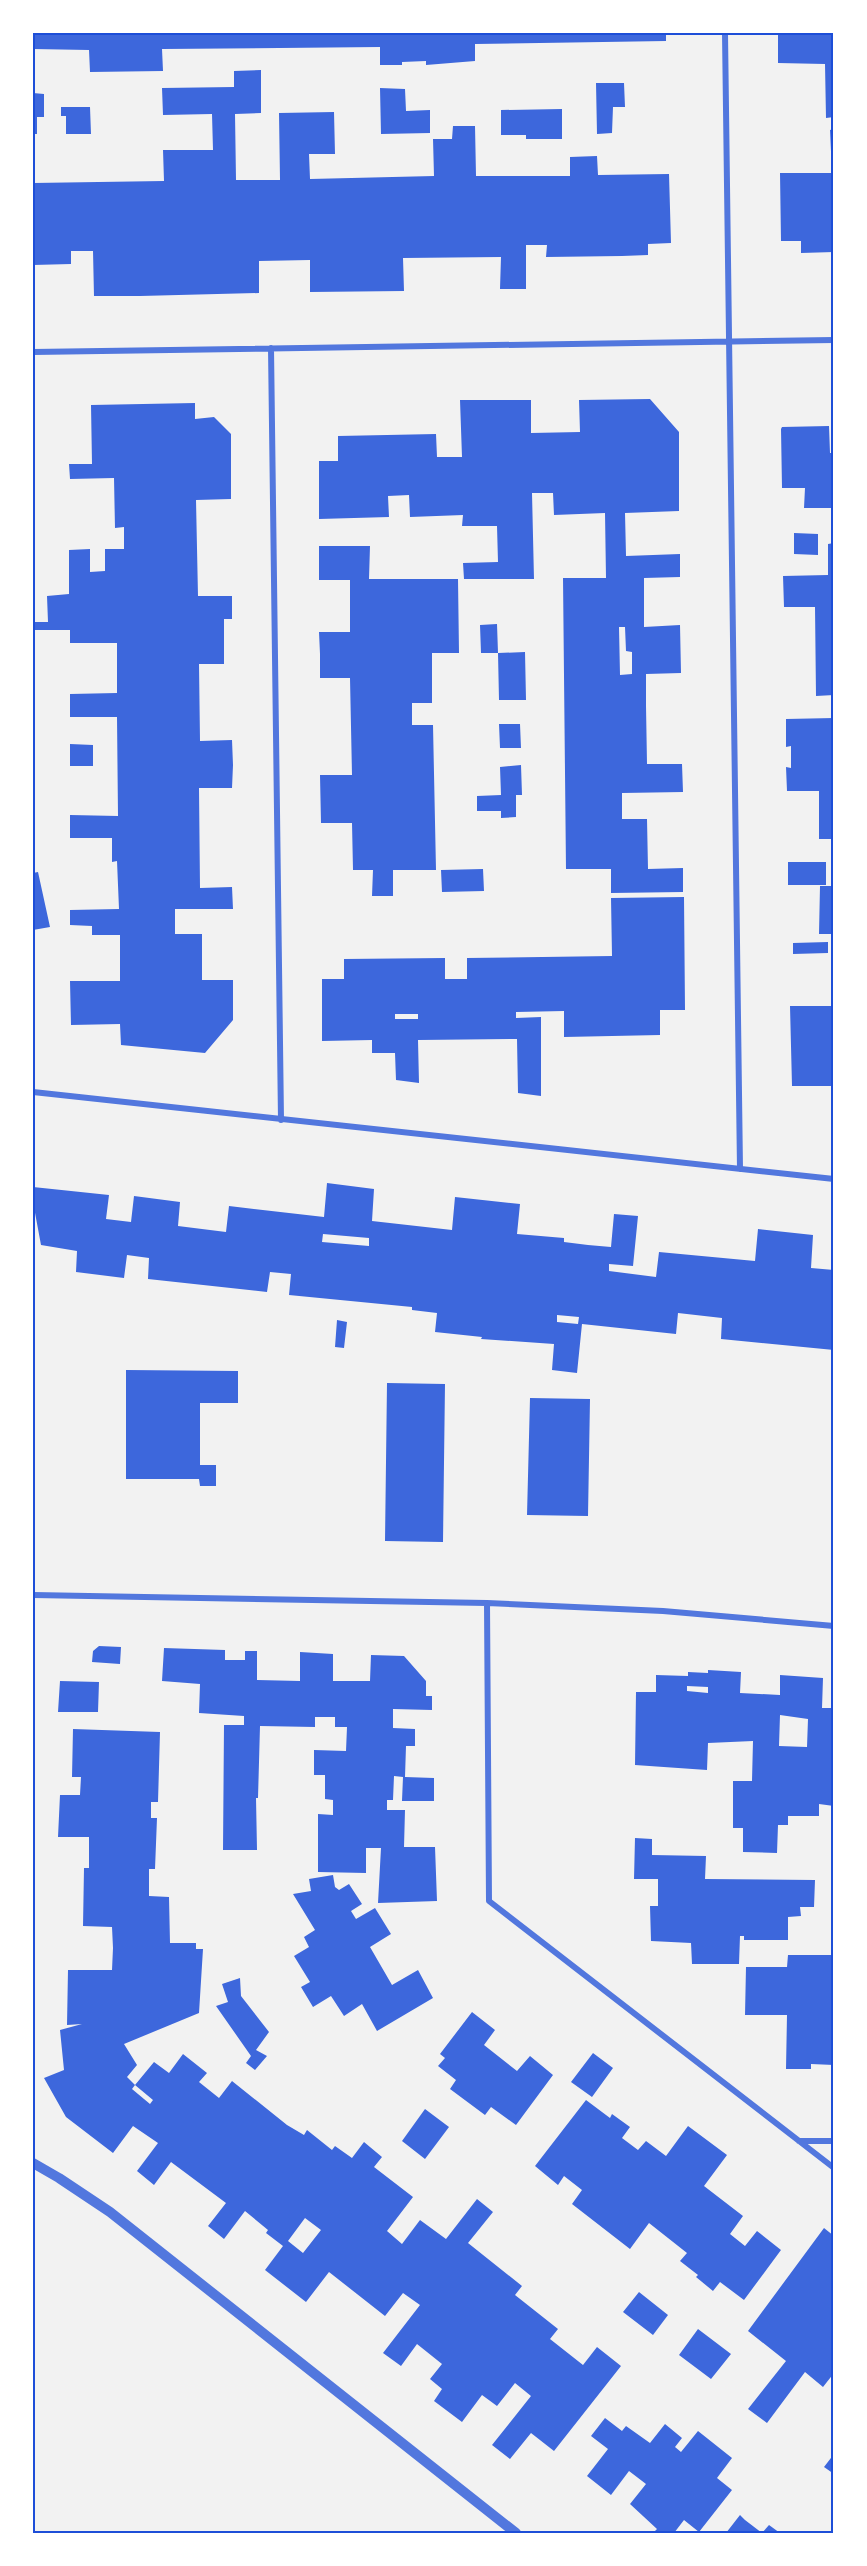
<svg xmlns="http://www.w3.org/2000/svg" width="867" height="2566" font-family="'Varela Round',sans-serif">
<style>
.building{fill:#3d67dc;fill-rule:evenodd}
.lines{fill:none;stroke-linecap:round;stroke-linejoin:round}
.minor{stroke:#5277de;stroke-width:6}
.tertiary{stroke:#5277de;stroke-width:10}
.neatline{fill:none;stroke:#1d4ed8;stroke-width:2}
</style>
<rect width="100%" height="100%" fill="#f2f2f2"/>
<path class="building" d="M 33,33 L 666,33 L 666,41 L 475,44 L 475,61 L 426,65 L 426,61 L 402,62 L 402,65 L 380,65 L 380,47 L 162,49 L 163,71 L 90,72 L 89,50 L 33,49 Z
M 778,33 L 834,33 L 834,117 L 826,118 L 825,64 L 778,63 Z
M 261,70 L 261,113 L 235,114 L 236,180 L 280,180 L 279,113 L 334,112 L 335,154 L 309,154 L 310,179 L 434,176 L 433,139 L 452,139 L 453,126 L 475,126 L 476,176 L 570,176 L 570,157 L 597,156 L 598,175 L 669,174 L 671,243 L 648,244 L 648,255 L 622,256 L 546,257 L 547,245 L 526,245 L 526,289 L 500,289 L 501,257 L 403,258 L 404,291 L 310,292 L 310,260 L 259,261 L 259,293 L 140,296 L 94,296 L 93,251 L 71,251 L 71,264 L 33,265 L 33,183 L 164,181 L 163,150 L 213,150 L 212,114 L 163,115 L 162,88 L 234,87 L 234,71 Z
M 596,83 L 624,83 L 625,107 L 613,107 L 612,133 L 597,134 Z
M 380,88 L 405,89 L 406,111 L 430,110 L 430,133 L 381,134 Z
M 33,93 L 44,94 L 44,117 L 37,117 L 37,134 L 33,134 Z
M 61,107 L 90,107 L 91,134 L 66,134 L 66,116 L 61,116 Z
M 562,109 L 562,139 L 526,139 L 526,135 L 501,135 L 501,110 Z
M 834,129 L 834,252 L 801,253 L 801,241 L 781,241 L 780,173 L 832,173 L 830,130 Z
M 650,399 L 679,432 L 679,511 L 625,513 L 626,556 L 680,554 L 680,577 L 644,578 L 644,627 L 680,625 L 681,673 L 646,674 L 646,706 L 647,764 L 682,764 L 683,792 L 622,793 L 622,819 L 647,819 L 648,869 L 683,868 L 683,892 L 611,893 L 611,869 L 566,869 L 563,578 L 606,578 L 605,513 L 554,515 L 553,493 L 532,493 L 534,579 L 464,579 L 463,563 L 498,562 L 497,526 L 462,526 L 463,515 L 410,517 L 409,495 L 388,496 L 389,517 L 319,519 L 319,461 L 338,461 L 338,436 L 436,434 L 437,457 L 462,457 L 460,400 L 531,400 L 531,433 L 580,432 L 579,400 ZM 619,627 L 625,627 L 626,651 L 632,652 L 632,674 L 620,675 Z
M 195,403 L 195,419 L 214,417 L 231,434 L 231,499 L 196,500 L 198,596 L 232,596 L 232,619 L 224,619 L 224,664 L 199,664 L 200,741 L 232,740 L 233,765 L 232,788 L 199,788 L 200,888 L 232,887 L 233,909 L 175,909 L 175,934 L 202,934 L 202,980 L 233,980 L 233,1020 L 205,1053 L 121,1045 L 120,1024 L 71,1025 L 70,981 L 120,981 L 120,935 L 92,935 L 92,926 L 70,925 L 70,910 L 119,909 L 117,861 L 112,862 L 112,838 L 70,838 L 70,815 L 118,816 L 117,717 L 70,717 L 70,694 L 117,693 L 117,643 L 70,643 L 70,630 L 33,630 L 33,622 L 48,622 L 47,596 L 69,594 L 69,550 L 90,549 L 90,572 L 105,571 L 105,549 L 124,549 L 124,527 L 115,528 L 114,478 L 70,479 L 69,464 L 92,464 L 91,405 Z
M 829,426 L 830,453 L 834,453 L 834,508 L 804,508 L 805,488 L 782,488 L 781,429 L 782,427 Z
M 794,533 L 818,534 L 818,555 L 794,554 Z
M 834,543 L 834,695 L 816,696 L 815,607 L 784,607 L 783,576 L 828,575 L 828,544 Z
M 319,546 L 370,546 L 369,579 L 458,579 L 459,653 L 432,653 L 432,703 L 412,703 L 412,725 L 433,725 L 436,870 L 393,870 L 393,896 L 372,896 L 373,870 L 353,870 L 352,823 L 321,823 L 320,775 L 352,775 L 350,678 L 320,678 L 320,654 L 319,632 L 350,632 L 350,580 L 319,580 Z
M 497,624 L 498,653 L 481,653 L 480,625 Z
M 525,652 L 526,700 L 499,700 L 498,653 Z
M 834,718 L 834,839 L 819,839 L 819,791 L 787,791 L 786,767 L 791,768 L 791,746 L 786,747 L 786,719 Z
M 499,724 L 520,724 L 521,748 L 500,748 Z
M 70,744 L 93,745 L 93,766 L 70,766 Z
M 521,765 L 522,795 L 516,795 L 516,817 L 501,818 L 501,811 L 477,811 L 477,796 L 501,795 L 500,767 Z
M 788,862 L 826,862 L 826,885 L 788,885 Z
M 483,869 L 484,891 L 442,892 L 441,870 Z
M 38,872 L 50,927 L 33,930 L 33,873 Z
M 820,886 L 834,886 L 834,934 L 819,934 Z
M 684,897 L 685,1010 L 660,1010 L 660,1035 L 564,1037 L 564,1011 L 516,1012 L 516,1018 L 541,1017 L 541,1096 L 518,1093 L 517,1039 L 418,1040 L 419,1083 L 396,1080 L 395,1053 L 372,1053 L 372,1040 L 322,1041 L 322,979 L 344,979 L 344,959 L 445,958 L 445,979 L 467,979 L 467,958 L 612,956 L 611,898 ZM 395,1014 L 418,1014 L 418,1019 L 395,1019 Z
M 828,942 L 828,953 L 793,954 L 793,943 Z
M 790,1006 L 834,1006 L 834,1086 L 792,1086 Z
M 327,1183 L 374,1189 L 372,1221 L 452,1230 L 455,1197 L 520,1204 L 517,1234 L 564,1238 L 564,1242 L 588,1245 L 611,1247 L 614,1214 L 638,1216 L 633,1266 L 609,1264 L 609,1271 L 656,1277 L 659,1252 L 755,1261 L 758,1229 L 813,1235 L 811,1268 L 834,1270 L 834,1350 L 721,1339 L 722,1318 L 678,1313 L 676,1334 L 582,1324 L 577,1373 L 552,1370 L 554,1344 L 481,1339 L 482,1337 L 435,1332 L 437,1313 L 412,1310 L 412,1307 L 289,1295 L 291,1274 L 270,1272 L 267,1292 L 148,1279 L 149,1258 L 127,1255 L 124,1278 L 76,1272 L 77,1251 L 41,1245 L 33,1202 L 33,1187 L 109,1195 L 106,1219 L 131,1222 L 134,1196 L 180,1202 L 178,1226 L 226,1232 L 229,1206 L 324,1217 ZM 323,1234 L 369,1238 L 369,1246 L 322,1242 ZM 557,1315 L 579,1317 L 578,1324 L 557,1322 Z
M 337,1320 L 347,1322 L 344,1348 L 335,1347 Z
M 126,1370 L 238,1371 L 238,1403 L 200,1403 L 200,1465 L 216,1465 L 216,1486 L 200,1486 L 199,1479 L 126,1479 Z
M 387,1383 L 445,1384 L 443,1542 L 385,1541 Z
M 530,1398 L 590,1399 L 588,1516 L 527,1515 Z
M 99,1646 L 121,1647 L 120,1664 L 92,1662 L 93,1651 Z
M 164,1648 L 225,1650 L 225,1660 L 245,1660 L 245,1651 L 257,1651 L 257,1680 L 300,1681 L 300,1652 L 333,1654 L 333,1681 L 370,1681 L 371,1655 L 404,1656 L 426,1681 L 426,1696 L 432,1696 L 432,1710 L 393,1709 L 393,1728 L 415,1729 L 415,1746 L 406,1746 L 405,1777 L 434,1778 L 434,1801 L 402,1801 L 403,1777 L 394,1776 L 393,1800 L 387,1800 L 387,1810 L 405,1810 L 404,1847 L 435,1847 L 437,1901 L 378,1903 L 381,1848 L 366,1848 L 366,1873 L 318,1872 L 318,1814 L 333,1815 L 333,1800 L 325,1799 L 325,1775 L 314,1775 L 314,1750 L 346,1751 L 347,1727 L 335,1727 L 335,1717 L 315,1717 L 315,1727 L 260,1726 L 258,1798 L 256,1798 L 257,1850 L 223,1850 L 224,1725 L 244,1725 L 244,1716 L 199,1713 L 200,1684 L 162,1681 Z
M 708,1670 L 741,1672 L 740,1693 L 780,1695 L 780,1675 L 823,1678 L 822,1708 L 834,1708 L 834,1806 L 819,1804 L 819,1816 L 788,1816 L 788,1825 L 778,1825 L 777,1853 L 743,1852 L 743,1828 L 733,1828 L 733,1781 L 752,1781 L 753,1741 L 708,1743 L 707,1770 L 635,1765 L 636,1692 L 656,1692 L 656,1675 L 688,1676 L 688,1672 L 708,1673 ZM 687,1686 L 708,1687 L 708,1693 L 687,1691 ZM 780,1715 L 808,1719 L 807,1747 L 779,1746 Z
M 60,1681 L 99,1682 L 98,1712 L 58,1712 Z
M 73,1729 L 160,1732 L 158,1802 L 151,1802 L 151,1818 L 157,1818 L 155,1869 L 149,1869 L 149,1896 L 169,1897 L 170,1943 L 196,1943 L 196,1949 L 203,1949 L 199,2013 L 124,2044 L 137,2065 L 127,2077 L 135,2085 L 132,2089 L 150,2104 L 153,2100 L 135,2085 L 154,2062 L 169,2073 L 183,2054 L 207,2073 L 199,2082 L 219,2098 L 232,2081 L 287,2125 L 304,2135 L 307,2130 L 332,2150 L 335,2146 L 352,2158 L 364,2142 L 382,2157 L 374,2167 L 413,2197 L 387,2231 L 402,2244 L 420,2220 L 446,2239 L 477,2199 L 493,2212 L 468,2243 L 522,2286 L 515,2295 L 558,2329 L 550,2339 L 583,2365 L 597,2347 L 621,2366 L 554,2451 L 531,2433 L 510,2459 L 492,2445 L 531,2396 L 515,2383 L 497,2406 L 482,2395 L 462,2422 L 434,2401 L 442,2389 L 430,2379 L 442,2364 L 417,2344 L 401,2366 L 383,2353 L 420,2305 L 403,2293 L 385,2316 L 329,2272 L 306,2302 L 265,2270 L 283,2246 L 266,2233 L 268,2230 L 245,2211 L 224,2239 L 208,2226 L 226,2203 L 171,2162 L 154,2185 L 137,2171 L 158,2143 L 133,2126 L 113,2153 L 66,2117 L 44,2078 L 64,2070 L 60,2030 L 82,2024 L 67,2025 L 68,1970 L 112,1970 L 113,1948 L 112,1927 L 83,1926 L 84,1868 L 89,1868 L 89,1837 L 58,1837 L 60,1795 L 80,1795 L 81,1777 L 72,1777 ZM 305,2218 L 321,2230 L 303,2253 L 288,2241 Z
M 635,1838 L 652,1839 L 652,1855 L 706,1856 L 705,1879 L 815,1880 L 814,1907 L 800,1907 L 801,1916 L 788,1917 L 788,1940 L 744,1940 L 744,1936 L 740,1936 L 739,1964 L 692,1964 L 691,1943 L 651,1941 L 650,1906 L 658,1906 L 658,1879 L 634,1879 Z
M 333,1875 L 335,1887 L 339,1890 L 349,1884 L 362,1904 L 351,1911 L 356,1919 L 375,1908 L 391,1934 L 370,1947 L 392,1985 L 418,1970 L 433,1998 L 377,2031 L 362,2004 L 344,2016 L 331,1996 L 313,2007 L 301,1987 L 310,1982 L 294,1956 L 309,1947 L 304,1937 L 315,1930 L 293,1894 L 311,1891 L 309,1879 Z
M 788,1955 L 834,1955 L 834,2065 L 811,2064 L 811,2069 L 786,2069 L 787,2015 L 745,2015 L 746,1967 L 787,1967 Z
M 240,1978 L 241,1996 L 269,2032 L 256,2050 L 267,2056 L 255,2070 L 246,2063 L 251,2056 L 216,2006 L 228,2002 L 222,1984 Z
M 472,2012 L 495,2030 L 484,2045 L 517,2071 L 530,2056 L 553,2075 L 516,2125 L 491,2107 L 485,2115 L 450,2089 L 456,2080 L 438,2066 L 445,2058 L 440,2054 Z
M 593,2053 L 613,2068 L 592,2097 L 571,2082 Z
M 586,2100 L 610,2118 L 612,2114 L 630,2127 L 622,2138 L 638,2150 L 646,2141 L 666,2156 L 688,2126 L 727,2155 L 704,2186 L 743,2216 L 730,2234 L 745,2246 L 757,2231 L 781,2250 L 744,2300 L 720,2282 L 713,2291 L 696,2277 L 698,2275 L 680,2261 L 687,2253 L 649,2223 L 630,2249 L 572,2204 L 582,2190 L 564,2176 L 558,2185 L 535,2166 Z
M 425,2109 L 449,2127 L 425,2159 L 402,2141 Z
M 824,2228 L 834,2236 L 834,2373 L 823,2387 L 805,2372 L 767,2423 L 748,2409 L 786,2361 L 748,2331 Z
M 639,2292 L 668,2315 L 653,2335 L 623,2312 Z
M 698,2329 L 731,2354 L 711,2379 L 679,2355 Z
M 605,2418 L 622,2431 L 626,2426 L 650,2443 L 665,2424 L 682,2438 L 675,2447 L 681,2452 L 698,2431 L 732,2458 L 717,2478 L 732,2490 L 699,2532 L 684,2520 L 674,2533 L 653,2533 L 657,2529 L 630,2504 L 646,2484 L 629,2471 L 611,2495 L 587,2476 L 608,2449 L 591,2436 Z
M 834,2454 L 834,2474 L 824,2467 Z
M 740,2515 L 745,2520 L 762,2533 L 726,2533 Z
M 769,2525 L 780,2533 L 762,2533 Z"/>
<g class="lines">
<path class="minor" d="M 725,33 L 740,1169
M 271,348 L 281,1120
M 33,352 L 834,340
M 33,1092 L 834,1179
M 33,1595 L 487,1603 L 663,1611 L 834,1626
M 487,1603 L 489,1901 L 834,2168
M 799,2141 L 834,2141"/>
<path class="tertiary" d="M 33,2163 L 59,2178 L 110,2212 L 516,2533"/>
</g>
<rect width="867" height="2566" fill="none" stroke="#ffffff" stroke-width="69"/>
<rect x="34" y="34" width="798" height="2498" class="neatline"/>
</svg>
